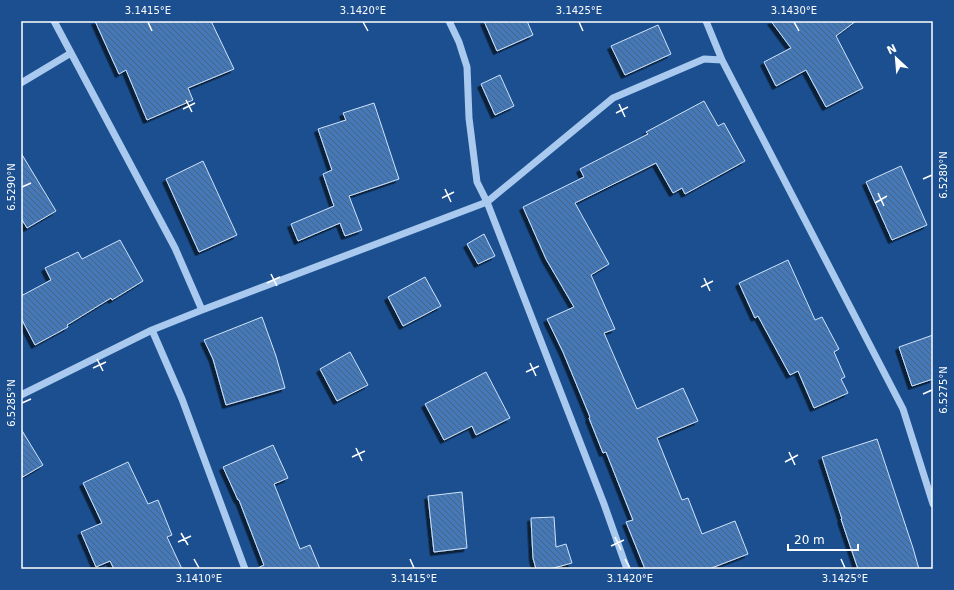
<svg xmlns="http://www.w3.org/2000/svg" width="954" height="590" font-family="'DejaVu Sans',sans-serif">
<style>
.building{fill:url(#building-back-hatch);stroke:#cfe3fa;filter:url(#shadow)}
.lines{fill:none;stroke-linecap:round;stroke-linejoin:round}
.minor{stroke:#a9c9ee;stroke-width:7}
.ticks{fill:none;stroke:#fff;stroke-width:1.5}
.neatline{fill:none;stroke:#fff;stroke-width:1.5}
.ticks-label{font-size:10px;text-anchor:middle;fill:#fff}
</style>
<defs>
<pattern id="building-back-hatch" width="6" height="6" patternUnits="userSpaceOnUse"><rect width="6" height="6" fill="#4478b7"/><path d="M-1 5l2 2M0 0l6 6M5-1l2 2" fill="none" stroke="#486282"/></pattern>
<filter id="shadow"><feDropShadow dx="-3.5" dy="3.5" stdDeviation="0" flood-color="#0009"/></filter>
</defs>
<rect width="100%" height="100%" fill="#1b4f8f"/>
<path class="building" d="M 95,21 L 211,21 L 234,69 L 188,88 L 193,100 L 147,120 L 126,70 L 119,74 Z
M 484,21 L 527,21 L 533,35 L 497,51 Z
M 771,21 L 856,21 L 836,36 L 863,88 L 826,107 L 806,70 L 776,86 L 764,62 L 791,48 Z
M 658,25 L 671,54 L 625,75 L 611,46 Z
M 500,75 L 514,106 L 495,115 L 481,84 Z
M 704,101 L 718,126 L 724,123 L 745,161 L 685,194 L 682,188 L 673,193 L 656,163 L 575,203 L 609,264 L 591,275 L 615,329 L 604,333 L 637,409 L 683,388 L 698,421 L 657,438 L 682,500 L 688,498 L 702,534 L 735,521 L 748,554 L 709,569 L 645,569 L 626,522 L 633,520 L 606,452 L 603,453 L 589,418 L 590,417 L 563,352 L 547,319 L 574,307 L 546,259 L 523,207 L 584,177 L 580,169 L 648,134 L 646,132 Z
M 374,103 L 399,179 L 349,196 L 362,230 L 345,236 L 340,223 L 298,241 L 291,224 L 334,206 L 323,174 L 332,170 L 318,129 L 346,120 L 343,113 Z
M 21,153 L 56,211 L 27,228 L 21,218 Z
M 203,161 L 237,235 L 199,252 L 166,179 Z
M 901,166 L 927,225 L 892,240 L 866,182 Z
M 484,234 L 495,256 L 478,264 L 467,244 Z
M 120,240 L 143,281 L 112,300 L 111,298 L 67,325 L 68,327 L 35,345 L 21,318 L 21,296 L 51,280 L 45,268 L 78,252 L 82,259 Z
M 788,260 L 815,320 L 822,317 L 839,349 L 834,352 L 845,377 L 841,379 L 848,393 L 814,408 L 798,371 L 790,375 L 758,316 L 755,318 L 739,283 Z
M 425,277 L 441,306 L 403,326 L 388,297 Z
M 262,317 L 276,356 L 285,388 L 226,405 L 213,359 L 204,340 Z
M 933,335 L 933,379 L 912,386 L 899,347 Z
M 350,352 L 368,385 L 337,401 L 320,369 Z
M 486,372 L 510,418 L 476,435 L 472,426 L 444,440 L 425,404 Z
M 21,429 L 43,465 L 21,478 Z
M 877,439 L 913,548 L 919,569 L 858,569 L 841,519 L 842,519 L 822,457 Z
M 273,445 L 288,478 L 274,484 L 300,549 L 310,545 L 320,569 L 256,569 L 264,565 L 239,500 L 238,500 L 223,467 Z
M 128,462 L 148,504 L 158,500 L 172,535 L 167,537 L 182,569 L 114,569 L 110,561 L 96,567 L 81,532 L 102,523 L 83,483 Z
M 462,492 L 467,548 L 434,552 L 428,496 Z
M 554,517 L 556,547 L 566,544 L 572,563 L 550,569 L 536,569 L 533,558 L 531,518 Z"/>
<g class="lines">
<path class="minor" d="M 54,21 L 175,248 L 202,310
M 449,21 L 459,42 L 467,67 L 469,118 L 477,182 L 487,202 L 604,504 L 627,569
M 706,21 L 722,60 L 903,409 L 933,504
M 21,83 L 71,53
M 152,330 L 182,399 L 245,569
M 21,395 L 152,330 L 202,310 L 487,202 L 613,98 L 704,59 L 722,60"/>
</g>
<path class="ticks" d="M 148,22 L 152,31M 363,22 L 368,31M 579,22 L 583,31M 794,22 L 799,31M 186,100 L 192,112M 619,104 L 625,117M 183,109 L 195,103M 616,113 L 628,107M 923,179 L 932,175M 22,187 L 31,183M 445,189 L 451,202M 878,193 L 884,206M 442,198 L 454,192M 875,203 L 887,196M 271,274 L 277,286M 704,278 L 710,291M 267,283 L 280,277M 701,287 L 713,281M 97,359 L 103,371M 530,363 L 536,376M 93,368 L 106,362M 526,372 L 539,366M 923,394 L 932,390M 22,403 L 31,399M 356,448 L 362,461M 789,452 L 795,465M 352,457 L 365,451M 785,462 L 798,455M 181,533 L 188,545M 615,537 L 621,550M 178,542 L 191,536M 611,546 L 624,540M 194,559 L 199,568M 410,559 L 414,568M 625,559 L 630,568M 841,559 L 845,568"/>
<rect width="954" height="590" fill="none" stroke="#1b4f8f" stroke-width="44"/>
<g transform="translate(896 58) rotate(334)" stroke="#1b4f8f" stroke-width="3" paint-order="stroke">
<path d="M0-3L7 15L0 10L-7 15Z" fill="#ffffff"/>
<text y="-6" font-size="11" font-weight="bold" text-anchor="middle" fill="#ffffff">N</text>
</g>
<path d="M788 544v6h70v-6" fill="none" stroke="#ffffff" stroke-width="2"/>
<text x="794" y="544" font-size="12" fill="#ffffff" stroke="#1b4f8f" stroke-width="3" paint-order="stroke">20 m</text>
<rect x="22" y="22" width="910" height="546" class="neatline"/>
<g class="ticks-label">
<text x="148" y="14">3.1415°E</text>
<text x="363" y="14">3.1420°E</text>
<text x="579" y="14">3.1425°E</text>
<text x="794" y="14">3.1430°E</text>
<text transform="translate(943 175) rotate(-90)" y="4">6.5280°N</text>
<text transform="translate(11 187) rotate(-90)" y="4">6.5290°N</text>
<text transform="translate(943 390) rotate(-90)" y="4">6.5275°N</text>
<text transform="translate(11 403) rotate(-90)" y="4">6.5285°N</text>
<text x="199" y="582">3.1410°E</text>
<text x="414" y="582">3.1415°E</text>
<text x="630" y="582">3.1420°E</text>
<text x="845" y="582">3.1425°E</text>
</g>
</svg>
